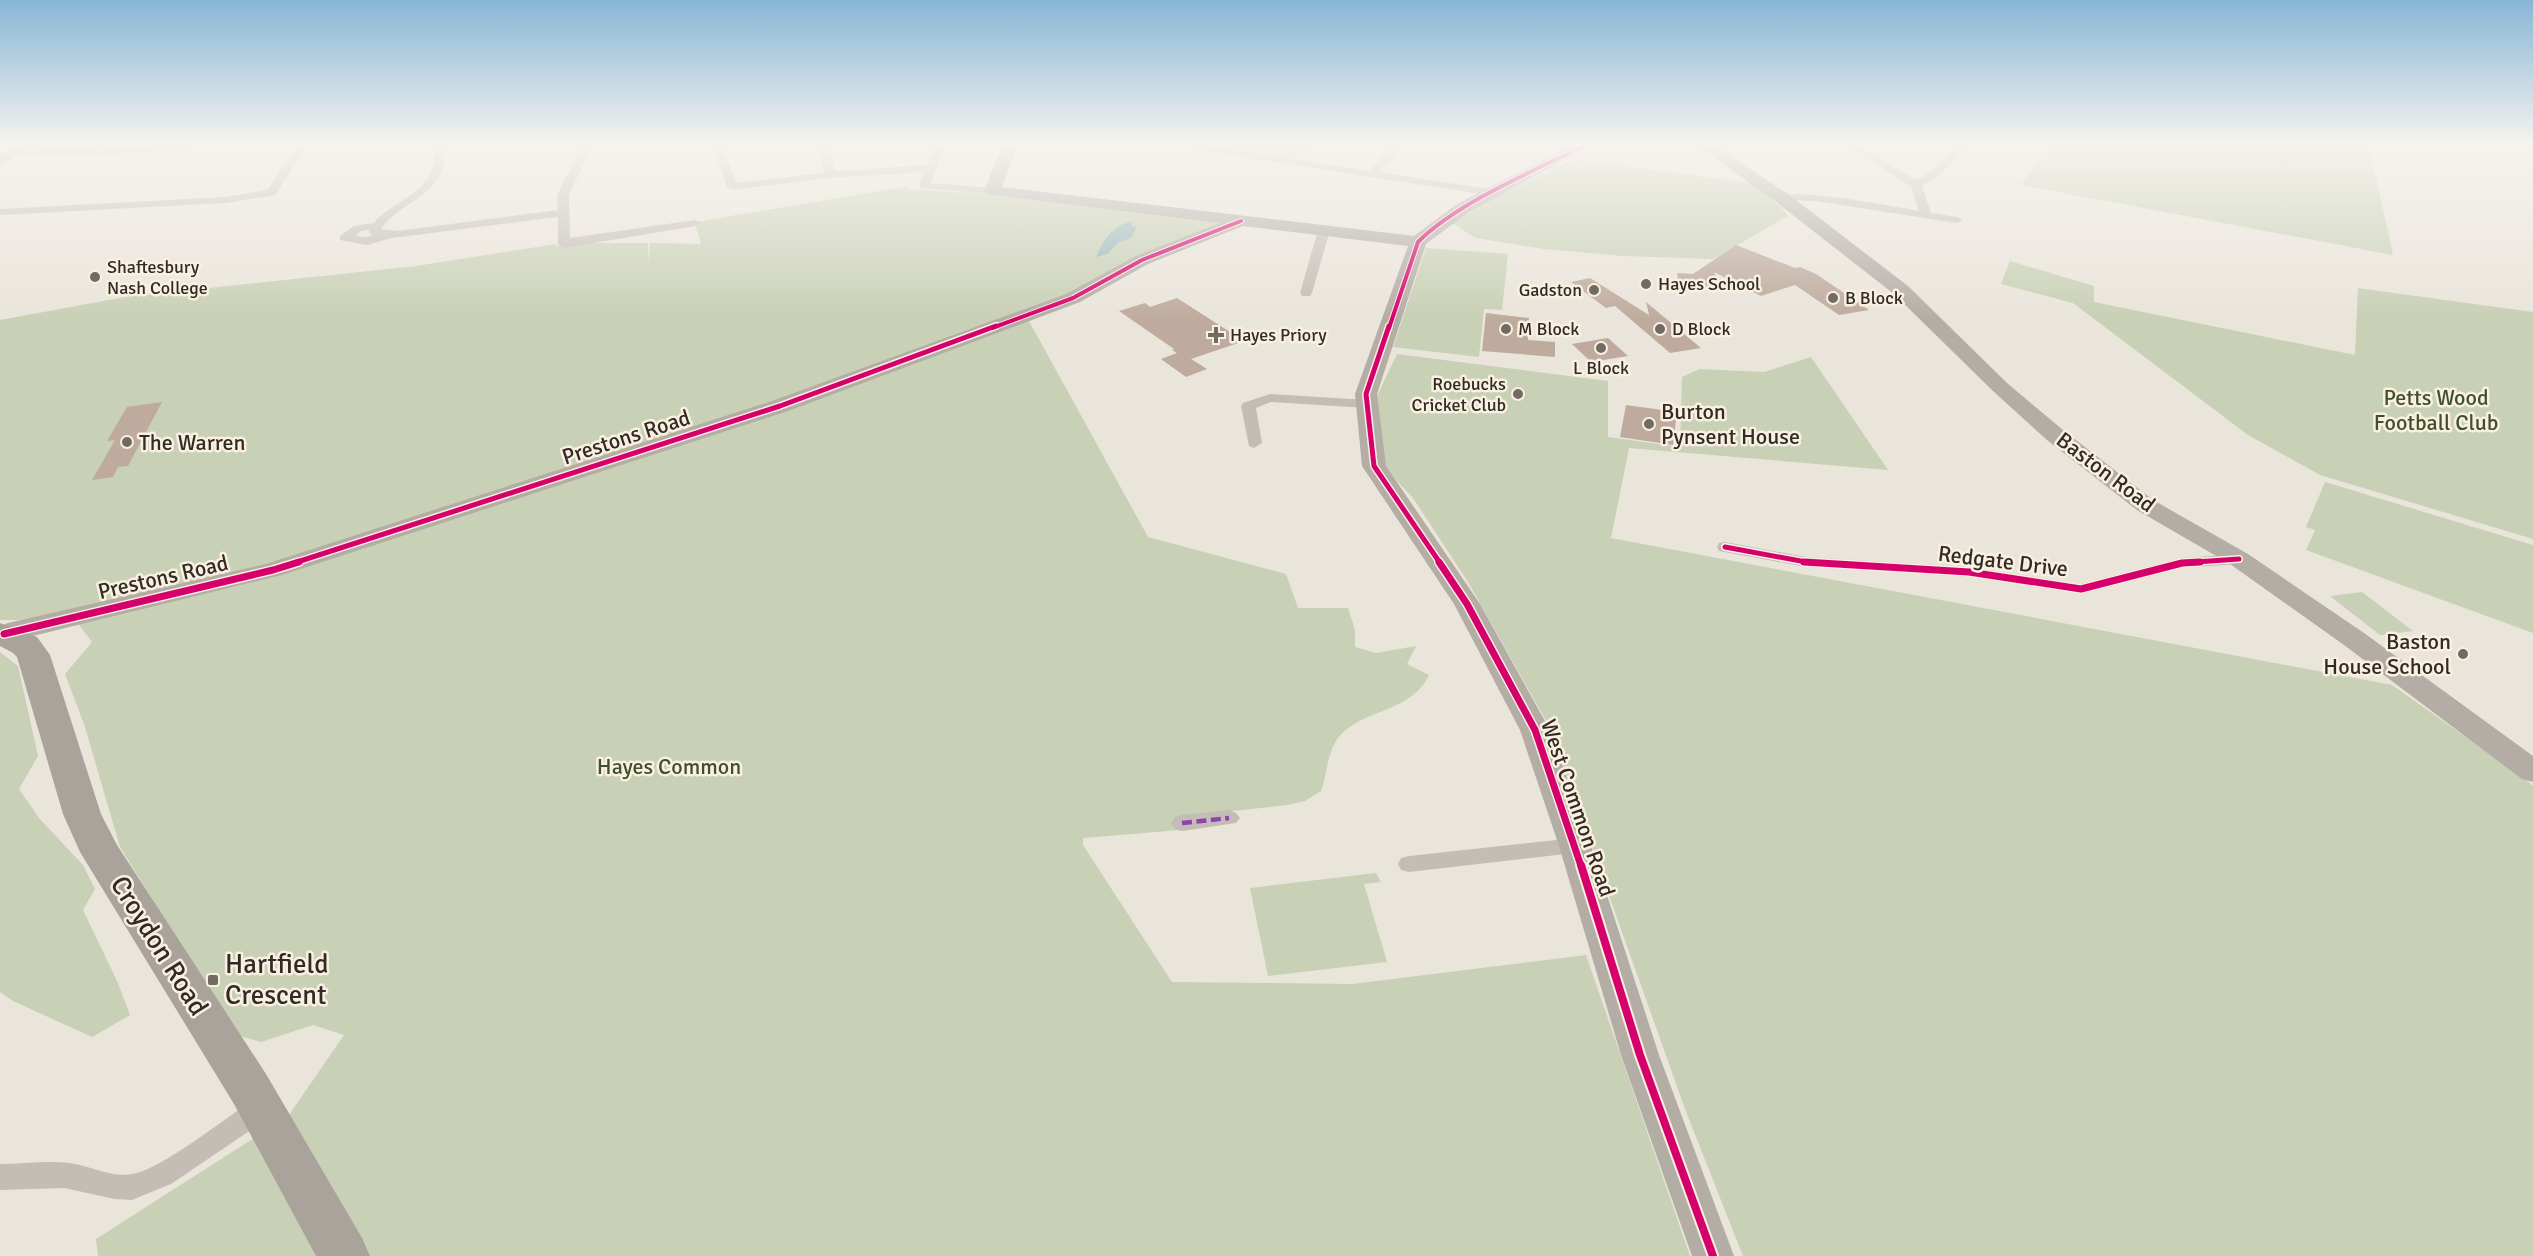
<svg xmlns="http://www.w3.org/2000/svg" width="2533" height="1256" font-family="Signika,sans-serif">
<style>
.green{fill:#c8d0b5}
.water{fill:#98b8bb}
.building{fill:#beab9d}
.lines{fill:none;stroke-linecap:round;stroke-linejoin:round}
.street{fill:#c3bdb5;fill-rule:evenodd}
.secondary{fill:#b3ada5;fill-rule:evenodd}
.highway{fill:#a9a39c;fill-rule:evenodd}
.quiet{stroke:#8e44ad;stroke-width:4.5;stroke-dasharray:10 4.5;stroke-linecap:butt}
.cycleway-far3-casing{stroke:#f9f0e1;stroke-width:6}
.cycleway-far2-casing{stroke:#f9f0e1;stroke-width:8}
.cycleway-far1-casing{stroke:#f9f0e1;stroke-width:10}
.cycleway-casing{stroke:#f9f0e1;stroke-width:12}
.cycleway-far3{stroke:#d6006c;stroke-width:4}
.cycleway-far2{stroke:#d6006c;stroke-width:5}
.cycleway-far1{stroke:#d6006c;stroke-width:7}
.cycleway{stroke:#d6006c;stroke-width:8}
.poi-dot{fill:#726b64;stroke:#f9f0e1;stroke-width:2}
.labels{text-anchor:middle;dominant-baseline:central;stroke-width:5;stroke-linejoin:round;paint-order:stroke}
.far-poi-label{font-size:18px;fill:#322a24;stroke:#f9f0e1;text-anchor:start}
.park-label{font-size:22px;fill:#3e5128;stroke:#f9f0e1}
.poi-label{font-size:22px;fill:#322a24;stroke:#f9f0e1;text-anchor:start}
.street-label{font-size:22px;fill:#322a24;stroke:#f9f0e1}
.near-street-label{font-size:27px;fill:#322a24;stroke:#f9f0e1}
.near-poi-label{font-size:27px;fill:#322a24;stroke:#f9f0e1;text-anchor:start}
</style>
<rect width="100%" height="100%" fill="#eae5db"/>
<path class="green" d="M 1209,144 L 1318,144 L 1303,159 Z
M 2048,144 L 2369,144 L 2393,255 L 2021,185 Z
M 1574,159 L 1751,183 L 1782,208 L 1788,216 L 1713,259 L 1623,256 L 1544,249 L 1476,238 L 1452,223 L 1485,202 Z
M 908,186 L 910,189 L 1018,196 L 1228,222 L 1071,295 L 1024,312 L 1148,537 L 1286,574 L 1298,608 L 1348,608 L 1355,630 L 1355,647 L 1376,653 L 1416,646 L 1407,664 L 1429,675 C 1410,715 1358,708 1336,741 C 1327,755 1327,775 1321,791 L 1305,801 L 1287,805 L 1178,817 L 1180,830 L 1083,838 L 1083,845 L 1172,982 L 1352,984 L 1586,955 L 1690,1256 L 370,1256 L 289,1115 L 344,1035 L 313,1025 L 261,1042 L 236,1035 L 120,847 L 85,727 L 65,674 L 92,642 L 80,626 L 74,610 L 20,620 L 0,620 L 0,320 L 125,297 L 416,266 L 556,244 L 556,246 L 585,243 L 648,243 L 649,265 L 650,243 L 701,244 L 695,222 Z
M 1426,248 L 1508,254 L 1502,310 L 1484,309 L 1479,357 L 1393,347 Z
M 2010,261 L 2094,286 L 2094,302 L 2355,355 L 2358,288 L 2533,312 L 2533,539 L 2320,475 L 2248,435 L 2073,303 L 2001,284 Z
M 1397,354 L 1608,381 L 1608,437 L 1680,447 L 1682,377 L 1700,369 L 1764,372 L 1811,357 L 1888,470 L 1629,448 L 1611,538 L 2392,685 L 2524,778 L 2533,786 L 2533,1256 L 1743,1256 L 1685,1109 L 1548,724 L 1468,582 L 1413,498 L 1383,466 L 1377,396 Z
M 2325,482 L 2533,545 L 2533,633 L 2306,550 L 2315,530 L 2306,527 Z
M 2362,592 L 2413,631 L 2380,635 L 2330,596 Z
M 0,652 L 18,666 L 38,756 L 19,789 L 39,818 L 83,865 L 95,889 L 83,910 L 117,981 L 130,1015 L 92,1037 L 13,1001 L 0,992 Z
M 1376,873 L 1381,882 L 1364,884 L 1387,962 L 1268,976 L 1250,888 Z
M 254,1138 L 317,1256 L 98,1256 L 96,1239 Z"/>
<path class="water" d="M 1131,222 L 1132,226 L 1137,227 L 1131,238 L 1119,242 L 1107,254 L 1096,257 C 1102,242 1114,224 1131,222 Z"/>
<path class="building" d="M 1736,245 L 1795,268 L 1800,267 L 1816,274 L 1869,310 L 1839,315 L 1795,285 L 1761,296 L 1714,272 L 1720,287 L 1702,287 L 1703,290 L 1681,289 L 1680,286 L 1675,286 L 1679,283 L 1677,273 L 1693,274 Z
M 1590,278 L 1649,315 L 1646,302 L 1701,348 L 1670,353 L 1615,306 L 1606,308 L 1571,282 Z
M 1177,298 L 1244,341 L 1191,359 L 1207,369 L 1186,377 L 1161,359 L 1177,353 L 1172,350 L 1174,349 L 1119,311 L 1145,303 L 1150,307 Z
M 1486,313 L 1529,318 L 1528,340 L 1555,342 L 1555,357 L 1482,351 Z
M 1608,338 L 1628,356 L 1591,362 L 1572,344 Z
M 162,402 L 128,466 L 118,467 L 113,477 L 92,480 L 115,440 L 107,441 L 127,407 Z
M 1626,405 L 1677,412 L 1673,445 L 1620,437 Z"/>
<g class="lines">
<path class="street" d="M 168,144 L 215,144 L 210,147 L 103,156 L 18,155 L 13,152 L 18,149 L 103,150 Z
M 299,144 L 309,144 L 275,195 L 271,196 L 225,203 L 0,215 L 0,209 L 225,197 L 267,190 Z
M 435,144 L 445,144 C 444,154 445,165 441,173 C 429,199 396,206 381,229 L 398,231 L 558,210 L 557,195 L 579,152 L 579,144 L 589,144 L 589,152 L 569,195 L 570,238 L 695,220 L 701,223 L 695,226 L 564,248 L 558,244 L 558,217 L 392,238 L 367,245 L 340,240 L 340,236 L 354,226 L 374,223 C 389,204 421,195 431,173 C 434,164 434,153 435,144 ZM 369,230 L 370,234 L 374,235 L 367,237 L 355,236 L 361,231 Z
M 712,144 L 722,144 L 736,183 L 824,173 L 819,148 L 824,145 L 829,148 L 835,171 L 927,165 L 936,144 L 946,144 L 931,183 L 992,188 L 997,191 L 992,194 L 920,188 L 919,186 L 924,172 L 830,178 L 732,190 L 727,187 Z
M 1173,144 L 1201,144 L 1370,171 L 1394,144 L 1405,144 L 1380,172 L 1494,190 L 1499,193 L 1494,196 L 1178,147 Z
M 1843,144 L 1856,144 L 1916,180 L 1926,175 L 1961,144 L 1973,144 L 1934,179 L 1922,186 L 1931,213 L 1957,217 L 1963,220 L 1957,223 L 1815,201 L 1778,200 L 1776,198 C 1791,186 1895,207 1919,211 L 1911,187 Z
M 1324,227 L 1330,230 L 1312,293 L 1310,296 L 1302,296 L 1300,293 L 1318,230 Z
M 1270,394 L 1367,400 L 1374,404 L 1367,408 L 1271,402 L 1256,408 L 1262,443 L 1254,448 L 1249,446 L 1241,406 L 1243,403 Z
M 1725,542 L 1806,557 L 1969,567 L 2081,584 L 2182,558 L 2239,554 L 2247,559 L 2239,564 L 2182,568 L 2081,594 L 1969,577 L 1806,567 L 1719,551 L 1717,547 L 1719,543 Z
M 1229,810 L 1236,813 L 1240,818 L 1236,823 L 1182,831 L 1175,829 L 1171,823 L 1175,817 L 1182,815 Z
M 1575,838 L 1583,840 L 1586,846 L 1583,852 L 1409,872 L 1401,870 L 1398,864 L 1401,858 L 1409,856 Z
M 261,1097 L 270,1101 L 274,1109 L 270,1117 L 171,1184 L 132,1200 L 115,1199 L 64,1188 L 0,1190 L 0,1164 C 23,1164 47,1160 70,1163 C 90,1166 112,1178 133,1174 C 165,1167 222,1120 252,1101 Z"/>
<path class="secondary" d="M 19,144 L 39,144 L 0,165 L 0,154 Z
M 1003,144 L 1018,144 L 1002,187 L 1414,236 L 1457,204 L 1575,144 L 1595,144 L 1469,212 L 1426,244 L 1377,394 L 1386,466 L 1480,604 L 1550,730 L 1591,846 L 1659,1055 L 1734,1256 L 1692,1256 L 1621,1055 L 1559,846 L 1520,730 L 1454,604 L 1362,466 L 1355,394 L 1408,246 L 1243,226 L 1148,264 L 1080,302 L 788,411 L 282,575 L 4,643 L 0,642 L 0,626 L 8,623 L 266,564 L 772,401 L 1066,294 L 1136,256 L 1220,223 L 986,194 L 984,191 Z
M 1695,144 L 1713,144 L 1788,194 L 1908,286 L 2007,383 L 2063,430 L 2153,500 L 2248,554 L 2364,633 L 2533,756 L 2533,782 L 2522,779 L 2344,645 L 2230,564 L 2137,510 L 2047,440 L 1993,391 L 1894,294 L 1776,202 Z"/>
<path class="highway" d="M 0,623 L 37,637 L 50,655 L 101,814 L 117,845 L 266,1074 L 362,1238 L 370,1256 L 316,1256 L 234,1104 L 80,852 L 63,814 L 17,657 L 13,653 L 0,646 Z"/>
<path class="quiet" d="M 1182,823 L 1229,818"/>
<defs>
<path id="cycleway-far3" d="M 992,328 L 1073,298 L 1142,260 L 1241,221
M 1389,328 L 1418,242 C 1458,202 1536,170 1588,144"/>
<path id="cycleway-far2" d="M 1389,326 L 1366,394 L 1374,466 L 1440,563
M 1725,547 L 1806,562 L 1826,563
M 294,563 L 780,406 L 996,326
M 2181,563 L 2239,559"/>
<path id="cycleway-far1" d="M 1439,562 L 1467,604 L 1535,730 L 1581,866
M 1804,562 L 1969,572 L 2081,589 L 2182,563 L 2200,562
M 4,634 L 273,570 L 299,562"/>
<path id="cycleway" d="M 1581,865 L 1640,1055 L 1713,1256"/>
</defs>
<use href="#cycleway-far3" class="cycleway-far3-casing"/>
<use href="#cycleway-far2" class="cycleway-far2-casing"/>
<use href="#cycleway-far1" class="cycleway-far1-casing"/>
<use href="#cycleway" class="cycleway-casing"/>
<use href="#cycleway-far3" class="cycleway-far3"/>
<use href="#cycleway-far2" class="cycleway-far2"/>
<use href="#cycleway-far1" class="cycleway-far1"/>
<use href="#cycleway" class="cycleway"/>
</g>
<linearGradient id="sky" x2="0" y2="1"><stop stop-color="#88b6d6"/><stop offset="0.45" stop-color="#f6f3ef"/><stop offset="1" stop-color="#f6f3ef" stop-opacity="0"/></linearGradient>
<rect width="2533" height="320" fill="url(#sky)"/>
<g class="poi-dot">
<circle cx="95" cy="277" r="6"/>
<circle cx="1646" cy="284" r="6"/>
<circle cx="1594" cy="290" r="6"/>
<circle cx="1833" cy="298" r="6"/>
<circle cx="1506" cy="329" r="6"/>
<circle cx="1660" cy="329" r="6"/>
<path d="M1213 326h6v6h6v6h-6v6h-6v-6h-6v-6h6z"/>
<circle cx="1601" cy="348" r="6"/>
<circle cx="1518" cy="394" r="6"/>
<circle cx="1649" cy="424" r="6"/>
<circle cx="127" cy="442" r="6"/>
<circle cx="2463" cy="654" r="6"/>
<rect x="207" y="974" width="12" height="12" rx="3"/>
</g>
<g class="labels">
<g class="far-poi-label">
<text x="107" y="267">Shaftesbury<tspan x="107" dy="21">Nash College</tspan></text>
<text x="1658" y="284">Hayes School</text>
<text x="1582" y="290" text-anchor="end">Gadston</text>
<text x="1845" y="298">B Block</text>
<text x="1518" y="329">M Block</text>
<text x="1672" y="329">D Block</text>
<text x="1230" y="335">Hayes Priory</text>
<text x="1601" y="368" text-anchor="middle">L Block</text>
<text x="1506" y="384" text-anchor="end">Roebucks<tspan x="1506" dy="21">Cricket Club</tspan></text>
</g>
<g class="park-label">
<text x="2436" y="397">Petts Wood<tspan x="2436" dy="25">Football Club</tspan></text>
<text x="669" y="766">Hayes Common</text>
</g>
<g class="poi-label">
<text x="1661" y="411">Burton<tspan x="1661" dy="25">Pynsent House</tspan></text>
<text x="139" y="442">The Warren</text>
<text x="2451" y="641" text-anchor="end">Baston<tspan x="2451" dy="25">House School</tspan></text>
</g>
<g class="street-label">
<text transform="translate(626 437) rotate(-18)">Prestons Road</text>
<text transform="translate(2106 472) rotate(37)">Baston Road</text>
<text transform="translate(2003 561) rotate(7)">Redgate Drive</text>
<text transform="translate(163 577) rotate(-13)">Prestons Road</text>
<text transform="translate(1578 808) rotate(71)">West Common Road</text>
</g>
<g class="near-street-label">
<text transform="translate(159 946) rotate(58)">Croydon Road</text>
</g>
<g class="near-poi-label">
<text x="225" y="964">Hartfield<tspan x="225" dy="31">Crescent</tspan></text>
</g>
</g>
</svg>
